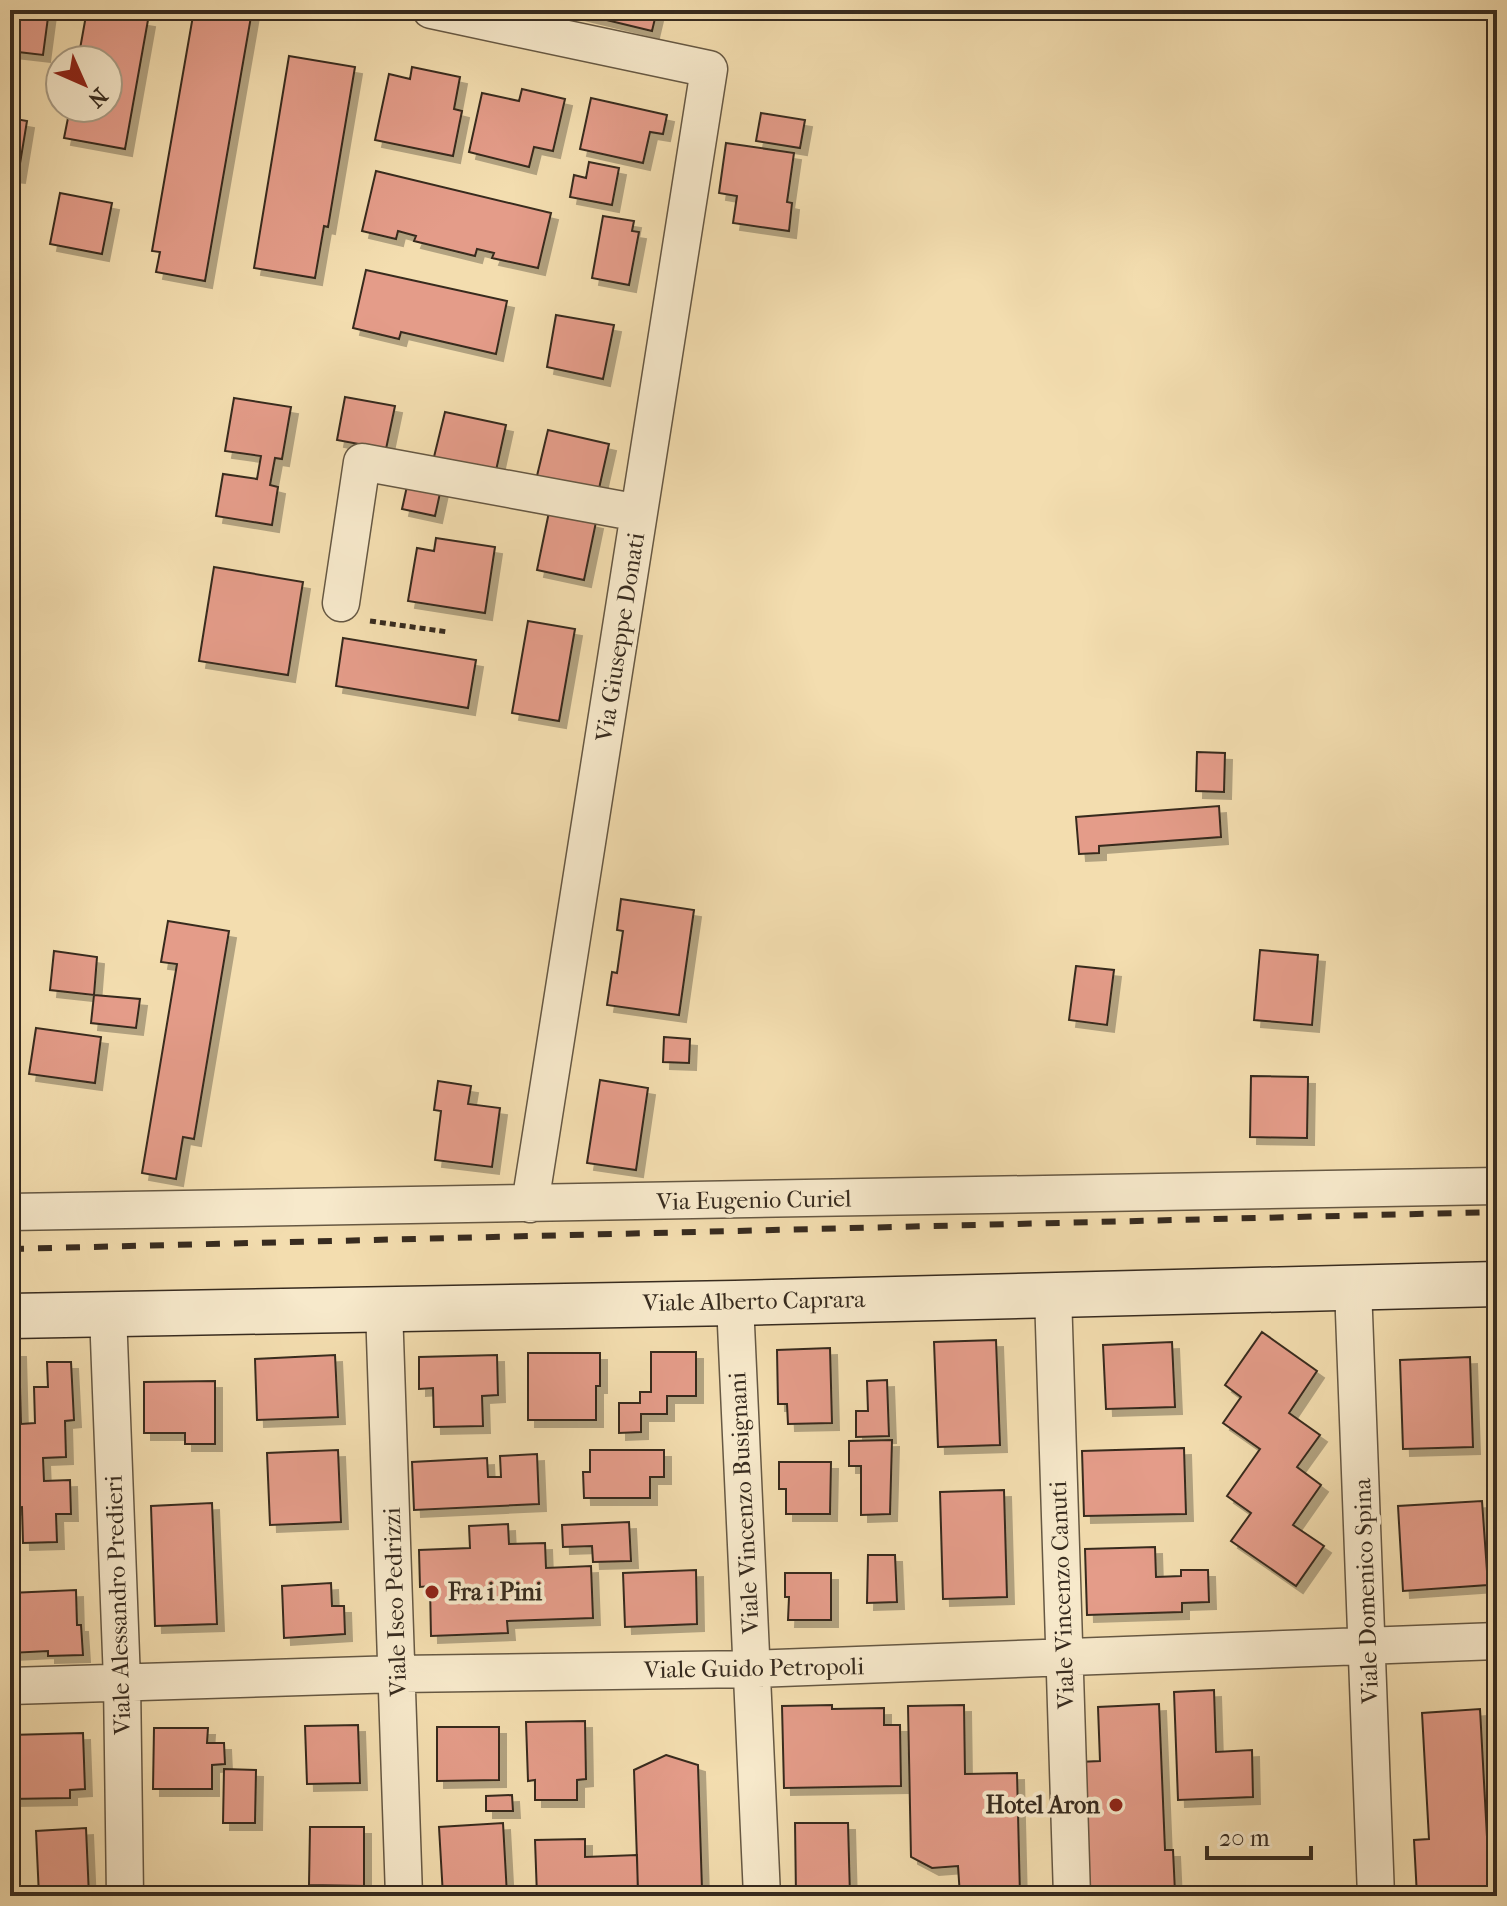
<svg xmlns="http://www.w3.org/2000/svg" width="1507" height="1906" font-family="'IM FELL French Canon',serif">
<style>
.building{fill:#e49c89;stroke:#372b1f;stroke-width:2;filter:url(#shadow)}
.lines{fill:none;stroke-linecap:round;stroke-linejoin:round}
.street-casing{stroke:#665843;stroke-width:39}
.secondary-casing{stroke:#372b1f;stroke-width:47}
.path{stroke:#372b1f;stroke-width:5;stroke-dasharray:6 4;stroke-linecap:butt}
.street{stroke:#f7e9cb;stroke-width:36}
.secondary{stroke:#f7e9cb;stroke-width:44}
.rail{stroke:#372b1f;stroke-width:6;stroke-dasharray:14 14;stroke-linecap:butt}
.poi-dot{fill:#8f2418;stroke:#f7e9cb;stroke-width:3}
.labels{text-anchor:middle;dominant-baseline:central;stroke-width:8;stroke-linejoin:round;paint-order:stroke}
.street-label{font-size:24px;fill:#372b1f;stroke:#f7e9cb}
.poi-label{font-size:24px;font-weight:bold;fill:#372b1f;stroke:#f7e9cb;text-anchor:start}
</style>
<defs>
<filter id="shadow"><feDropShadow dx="7" dy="7" stdDeviation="0" flood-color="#0004"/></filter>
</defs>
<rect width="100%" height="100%" fill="#f3ddaf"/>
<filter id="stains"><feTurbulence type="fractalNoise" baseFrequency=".0025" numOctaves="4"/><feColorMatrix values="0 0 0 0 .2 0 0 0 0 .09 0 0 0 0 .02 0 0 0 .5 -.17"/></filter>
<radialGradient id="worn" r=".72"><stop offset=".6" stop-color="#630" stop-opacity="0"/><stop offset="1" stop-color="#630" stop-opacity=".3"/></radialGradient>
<path class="building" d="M 10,10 L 49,10 L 43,55 L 10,51 Z
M 87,10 L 148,20 L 125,149 L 64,138 L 70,108 L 108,108 L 108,60 L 78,60 Z
M 194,10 L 252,11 L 205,281 L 156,272 L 160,252 L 152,251 Z
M 565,10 L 657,10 L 652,31 Z
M 289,56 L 355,67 L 328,227 L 324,226 L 315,278 L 254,268 Z
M 412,67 L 460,77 L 454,109 L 462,111 L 453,156 L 375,140 L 389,74 L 410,79 Z
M 522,89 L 565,99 L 553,151 L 534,147 L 529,167 L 469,152 L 482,93 L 519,101 Z
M 591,98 L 667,115 L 663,134 L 650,132 L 643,163 L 580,149 Z
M 761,113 L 805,120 L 800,148 L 756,141 Z
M 10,118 L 27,121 L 18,176 L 10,175 Z
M 726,143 L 794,153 L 787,202 L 792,203 L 789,231 L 733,223 L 737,196 L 719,193 Z
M 589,162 L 619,168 L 612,205 L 570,197 L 574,175 L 586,178 Z
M 376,171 L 551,213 L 538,268 L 492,258 L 494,253 L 477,249 L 475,256 L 414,241 L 416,236 L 398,231 L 396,239 L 362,231 Z
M 60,193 L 112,203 L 102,254 L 50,244 Z
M 603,216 L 634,221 L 632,231 L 639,232 L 629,285 L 592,278 Z
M 366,270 L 507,301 L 496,354 L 401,332 L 399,339 L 353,328 Z
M 556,315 L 614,325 L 603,379 L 547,367 Z
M 345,397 L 395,406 L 386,449 L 337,440 Z
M 234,398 L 291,407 L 282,459 L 275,458 L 270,485 L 278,487 L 272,525 L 216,516 L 223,474 L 257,479 L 261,456 L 225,451 Z
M 445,412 L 506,425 L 495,475 L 433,461 Z
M 548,430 L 609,444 L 598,493 L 536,480 Z
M 409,477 L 442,484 L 435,516 L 402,509 Z
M 549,512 L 596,522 L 584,580 L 537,570 Z
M 436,538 L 495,547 L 485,613 L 408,601 L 417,548 L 434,551 Z
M 214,567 L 303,582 L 288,675 L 199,661 Z
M 528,621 L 575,629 L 559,721 L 512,713 Z
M 343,638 L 476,660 L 468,708 L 336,686 Z
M 1197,752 L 1225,753 L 1224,792 L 1196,791 Z
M 1219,806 L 1221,837 L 1099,846 L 1099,853 L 1079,854 L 1076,817 Z
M 621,899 L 694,910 L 679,1015 L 607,1005 L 612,972 L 617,973 L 623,931 L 617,930 Z
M 168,921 L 229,931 L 194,1139 L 183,1137 L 176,1179 L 142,1173 L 177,964 L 161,962 Z
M 1260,950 L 1318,955 L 1312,1025 L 1254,1020 Z
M 54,951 L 97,957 L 94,995 L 50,990 Z
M 1076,966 L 1114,970 L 1107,1025 L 1069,1020 Z
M 94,995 L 140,999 L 136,1028 L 91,1023 Z
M 36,1028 L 101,1037 L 95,1083 L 29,1074 Z
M 664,1037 L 690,1039 L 689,1063 L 663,1062 Z
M 1251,1076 L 1308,1077 L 1307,1138 L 1250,1137 Z
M 600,1080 L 648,1088 L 636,1170 L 587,1163 Z
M 438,1081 L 471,1086 L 468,1104 L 500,1108 L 492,1167 L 435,1160 L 441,1111 L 434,1110 Z
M 1262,1332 L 1317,1371 L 1289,1413 L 1320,1435 L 1297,1467 L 1321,1485 L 1293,1525 L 1324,1546 L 1296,1586 L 1231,1541 L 1251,1513 L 1227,1496 L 1260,1449 L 1223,1423 L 1241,1397 L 1225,1385 Z
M 996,1340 L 1000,1445 L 938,1447 L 934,1342 Z
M 1172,1342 L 1175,1407 L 1106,1409 L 1103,1345 Z
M 830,1348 L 832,1423 L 788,1424 L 787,1404 L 778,1404 L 777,1350 Z
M 10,1350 L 19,1350 L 21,1424 L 35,1423 L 34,1387 L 48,1387 L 47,1362 L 71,1362 L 74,1420 L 65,1421 L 66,1457 L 43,1458 L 44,1481 L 70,1480 L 71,1514 L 56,1514 L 57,1542 L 23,1543 L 22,1507 L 10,1508 Z
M 651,1352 L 696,1352 L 696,1396 L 667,1396 L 667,1414 L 641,1414 L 641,1432 L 619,1433 L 619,1403 L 640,1403 L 640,1392 L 651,1392 Z
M 528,1353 L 600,1353 L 600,1386 L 596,1386 L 596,1420 L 528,1420 Z
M 335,1355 L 338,1417 L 257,1420 L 255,1359 Z
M 497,1355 L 498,1395 L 482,1396 L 483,1426 L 434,1427 L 433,1388 L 419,1389 L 419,1357 Z
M 1470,1357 L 1473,1447 L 1403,1449 L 1400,1360 Z
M 887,1380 L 889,1436 L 856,1437 L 856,1411 L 868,1411 L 867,1381 Z
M 215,1381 L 215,1444 L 185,1444 L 185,1433 L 144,1433 L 144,1382 Z
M 892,1440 L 890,1514 L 861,1515 L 861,1466 L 849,1466 L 849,1441 Z
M 1184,1448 L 1186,1514 L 1084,1516 L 1082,1451 Z
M 338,1450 L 341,1522 L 270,1525 L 267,1453 Z
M 590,1450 L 664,1450 L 664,1477 L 650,1477 L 650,1498 L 584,1498 L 583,1472 L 590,1472 Z
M 537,1454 L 539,1504 L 414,1510 L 412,1462 L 487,1458 L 488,1477 L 501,1477 L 500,1456 Z
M 779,1462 L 831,1462 L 830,1514 L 786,1514 L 786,1489 L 779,1489 Z
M 1004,1490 L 1007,1597 L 943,1599 L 940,1492 Z
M 1482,1501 L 1488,1585 L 1403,1591 L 1398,1506 Z
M 212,1503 L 217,1624 L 155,1626 L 151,1506 Z
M 629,1522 L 631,1561 L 593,1562 L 592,1546 L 563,1547 L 562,1525 Z
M 508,1524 L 509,1544 L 545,1543 L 546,1568 L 591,1566 L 593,1618 L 507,1621 L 508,1633 L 431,1636 L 430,1586 L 420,1587 L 419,1550 L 470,1548 L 469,1526 Z
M 1155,1547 L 1156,1577 L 1181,1576 L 1181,1570 L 1208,1570 L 1209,1602 L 1182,1603 L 1182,1612 L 1087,1615 L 1085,1549 Z
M 868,1555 L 895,1555 L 897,1602 L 867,1603 Z
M 696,1570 L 697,1624 L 625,1627 L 623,1573 Z
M 785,1573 L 831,1573 L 831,1620 L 788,1620 L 789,1597 L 785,1597 Z
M 331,1583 L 332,1606 L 344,1606 L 345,1634 L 284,1638 L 282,1586 Z
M 76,1590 L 77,1625 L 81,1625 L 83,1655 L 48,1656 L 48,1651 L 10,1653 L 10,1593 Z
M 1214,1690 L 1216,1752 L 1252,1750 L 1253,1797 L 1178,1800 L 1174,1692 Z
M 1159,1704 L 1165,1850 L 1173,1850 L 1175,1892 L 1105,1896 L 1105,1890 L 1084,1891 L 1078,1762 L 1100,1761 L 1098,1707 Z
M 832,1705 L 832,1709 L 884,1708 L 884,1725 L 900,1725 L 901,1786 L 784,1788 L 782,1706 Z
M 964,1705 L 965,1774 L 1017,1773 L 1020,1896 L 960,1896 L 958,1866 L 932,1868 L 911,1857 L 908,1706 Z
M 1480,1709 L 1487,1837 L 1496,1837 L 1497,1896 L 1417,1896 L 1414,1840 L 1429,1839 L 1422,1713 Z
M 585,1721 L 586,1779 L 577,1780 L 577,1800 L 535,1800 L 535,1780 L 528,1781 L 526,1722 Z
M 358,1725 L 360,1783 L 307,1784 L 305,1726 Z
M 437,1727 L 499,1727 L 499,1780 L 437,1781 Z
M 154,1728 L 208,1728 L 207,1743 L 224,1743 L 225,1764 L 212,1765 L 212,1789 L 153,1789 Z
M 83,1733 L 85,1789 L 70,1790 L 70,1798 L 10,1799 L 10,1735 Z
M 666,1755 L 698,1765 L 702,1889 L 681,1896 L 656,1896 L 638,1890 L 634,1770 Z
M 224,1769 L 256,1770 L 255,1823 L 223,1823 Z
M 512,1795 L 513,1811 L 486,1811 L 486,1796 Z
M 503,1823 L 507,1895 L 443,1896 L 439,1827 Z
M 795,1823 L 848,1823 L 850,1896 L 796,1896 Z
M 310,1827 L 364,1827 L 364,1886 L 309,1885 Z
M 86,1828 L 89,1896 L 39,1896 L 36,1831 Z
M 585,1839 L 585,1857 L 637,1855 L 638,1896 L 537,1896 L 535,1840 Z"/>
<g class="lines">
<defs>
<path id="street" d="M 431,10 L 709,69 L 530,1204
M 341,603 L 362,462 L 639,513
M 10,1212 L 1497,1186
M 1353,1287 L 1376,1896
M 1053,1294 L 1072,1896
M 735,1303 L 762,1896
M 384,1308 L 404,1896
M 108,1313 L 122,1681 L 125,1896
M 10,1686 L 398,1674 L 752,1669 L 1497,1641"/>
<path id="secondary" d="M 10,1316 L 735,1303 L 1497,1284"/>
</defs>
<use href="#street" class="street-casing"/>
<use href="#secondary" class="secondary-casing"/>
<path class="path" d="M 370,621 L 448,632"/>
<use href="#street" class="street"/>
<use href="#secondary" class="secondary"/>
<path class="rail" d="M 10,1249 L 1497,1212"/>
</g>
<g class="poi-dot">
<circle cx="432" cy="1592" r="8"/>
<circle cx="1116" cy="1805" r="8"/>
</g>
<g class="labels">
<g class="street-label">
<text transform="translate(620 637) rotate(-81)">Via Giuseppe Donati</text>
<text transform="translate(754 1200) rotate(-1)">Via Eugenio Curiel</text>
<text transform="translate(754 1301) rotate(-1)">Viale Alberto Caprara</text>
<text transform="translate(744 1503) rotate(-93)">Viale Vincenzo Busignani</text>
<text transform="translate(1366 1591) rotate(-92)">Viale Domenico Spina</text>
<text transform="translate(1062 1595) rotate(-92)">Viale Vincenzo Canuti</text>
<text transform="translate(395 1602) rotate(-92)">Viale Iseo Pedrizzi</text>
<text transform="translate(118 1605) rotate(-92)">Viale Alessandro Predieri</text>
<text transform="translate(754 1668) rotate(-1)">Viale Guido Petropoli</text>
</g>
<g class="poi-label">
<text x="448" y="1592">Fra i Pini</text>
<text x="1100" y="1805" text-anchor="end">Hotel Aron</text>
</g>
</g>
<rect width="1507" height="1906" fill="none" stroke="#f3ddaf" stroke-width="40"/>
<rect x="12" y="12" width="1483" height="1882" fill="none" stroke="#372b1f" stroke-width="4"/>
<rect x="20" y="20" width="1467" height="1866" fill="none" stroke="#372b1f" stroke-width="2"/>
<g transform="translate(84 84) rotate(135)"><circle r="38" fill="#f7e9cb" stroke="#aa9d86" stroke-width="2"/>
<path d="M0-6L14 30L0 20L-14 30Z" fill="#8f2418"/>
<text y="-12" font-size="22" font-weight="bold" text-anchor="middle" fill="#372b1f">N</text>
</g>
<path d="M1207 1846v12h104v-12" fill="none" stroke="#372b1f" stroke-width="4"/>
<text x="1219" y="1846" font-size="24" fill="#372b1f" stroke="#f7e9cb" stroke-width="6" paint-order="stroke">20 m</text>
<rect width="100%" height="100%" filter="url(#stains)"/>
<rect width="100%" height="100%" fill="url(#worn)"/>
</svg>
